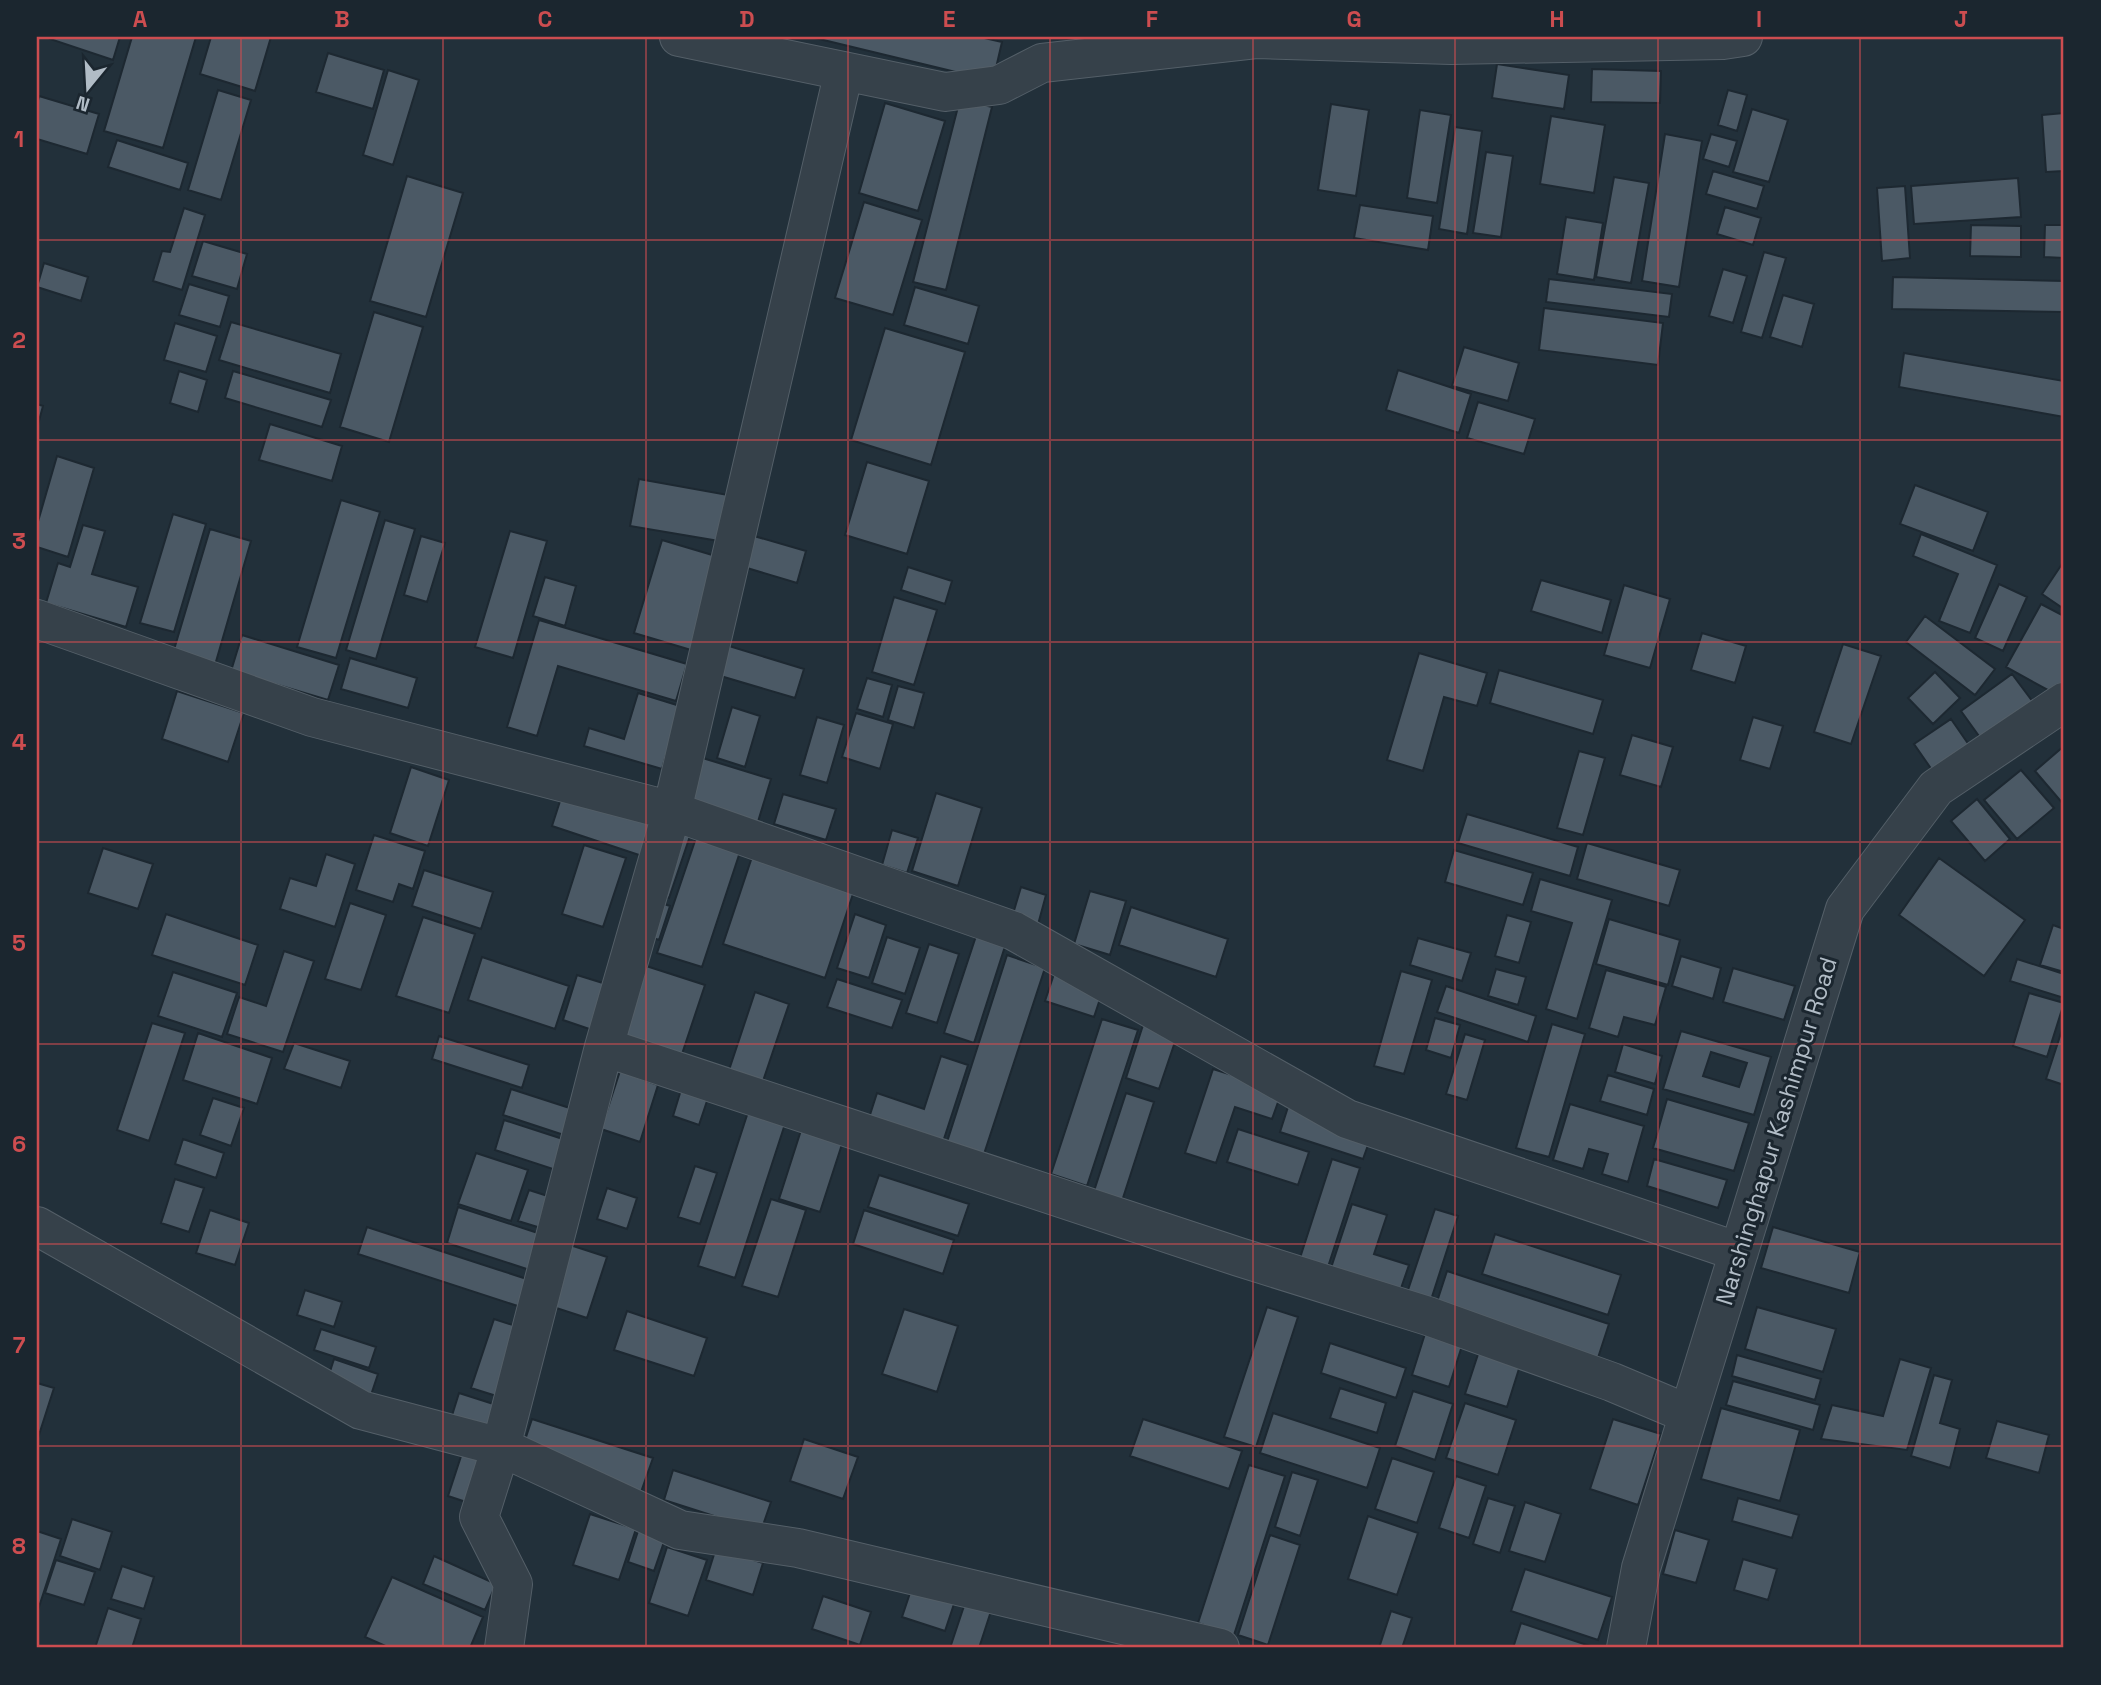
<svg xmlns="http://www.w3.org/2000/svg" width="2101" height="1685" font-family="'Space Grotesk',sans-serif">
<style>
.building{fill:#4b5965;stroke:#1d2831;stroke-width:2;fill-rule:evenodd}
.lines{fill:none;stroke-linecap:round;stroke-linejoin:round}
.minor-casing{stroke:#545f68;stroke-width:40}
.minor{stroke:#36414a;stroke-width:38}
.grid{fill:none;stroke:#cd4d50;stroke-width:2;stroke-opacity:0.55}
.labels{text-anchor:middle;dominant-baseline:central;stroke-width:6;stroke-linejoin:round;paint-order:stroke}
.street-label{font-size:24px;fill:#b1bcc6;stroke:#1b262f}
.neatline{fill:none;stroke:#cd4d50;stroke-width:2.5}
.grid-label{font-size:23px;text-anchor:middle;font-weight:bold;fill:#cd4d50}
</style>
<rect width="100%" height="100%" fill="#22303a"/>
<path class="building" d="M 51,37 L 120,37 L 113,60 L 50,39 Z
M 132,37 L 196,37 L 163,148 L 104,131 Z
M 211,37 L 271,37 L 255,91 L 200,74 Z
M 811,37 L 980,37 L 1002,42 L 993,81 Z
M 328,53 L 384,70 L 373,109 L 316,92 Z
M 1497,64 L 1569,75 L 1564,109 L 1492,98 Z
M 1592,69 L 1661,71 L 1660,103 L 1591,102 Z
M 388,70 L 419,80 L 393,165 L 363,155 Z
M 218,90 L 251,100 L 221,200 L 188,190 Z
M 1728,90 L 1747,95 L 1737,131 L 1718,125 Z
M 39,96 L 99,114 L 87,154 L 37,139 L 37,105 Z
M 960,99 L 992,107 L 946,290 L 913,282 Z
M 885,103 L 945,121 L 918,211 L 859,193 Z
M 1331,104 L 1369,110 L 1356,196 L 1318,190 Z
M 1752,109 L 1788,120 L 1769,182 L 1733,172 Z
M 1420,110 L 1451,115 L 1437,203 L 1407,198 Z
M 2064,113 L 2064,171 L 2046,172 L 2042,115 Z
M 1551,116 L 1605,125 L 1594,193 L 1540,184 Z
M 1455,127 L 1482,131 L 1467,234 L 1439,229 Z
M 1665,134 L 1702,141 L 1679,287 L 1642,281 Z
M 1711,134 L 1737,141 L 1729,167 L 1703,159 Z
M 117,140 L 188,163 L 180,190 L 108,167 Z
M 1486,152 L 1513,156 L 1501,237 L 1473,233 Z
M 1713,171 L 1764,186 L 1757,209 L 1706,194 Z
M 407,176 L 463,193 L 426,317 L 370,301 Z
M 1614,177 L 1649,183 L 1631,283 L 1596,277 Z
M 2018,178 L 2021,217 L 1914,224 L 1911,186 Z
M 1905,186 L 1910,258 L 1882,261 L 1877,188 Z
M 864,202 L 922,220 L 893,315 L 835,298 Z
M 1360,205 L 1433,216 L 1428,250 L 1354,238 Z
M 1725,207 L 1761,218 L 1753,245 L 1717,234 Z
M 184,208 L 205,215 L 182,290 L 153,281 L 162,251 L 170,252 Z
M 1566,217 L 1603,223 L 1594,280 L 1557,274 Z
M 1971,225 L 2021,226 L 2021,257 L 1970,256 Z
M 2045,225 L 2064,225 L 2064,258 L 2044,257 Z
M 203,241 L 247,254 L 237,289 L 192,276 Z
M 1764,252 L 1786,258 L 1762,338 L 1741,332 Z
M 44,263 L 88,277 L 81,301 L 37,287 Z
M 1723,269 L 1747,276 L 1733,323 L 1709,316 Z
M 1893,277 L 2064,281 L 2064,312 L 1892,309 Z
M 1549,279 L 1672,294 L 1669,317 L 1546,302 Z
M 189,284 L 229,296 L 220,327 L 179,315 Z
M 915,287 L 979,306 L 968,344 L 904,325 Z
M 1783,295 L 1814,304 L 1802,347 L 1770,337 Z
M 1544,308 L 1663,323 L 1658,365 L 1539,350 Z
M 374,312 L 423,327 L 389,442 L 340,427 Z
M 231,322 L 341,354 L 330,393 L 219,360 Z
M 175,323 L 217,336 L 206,372 L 164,360 Z
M 885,328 L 965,352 L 931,465 L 851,440 Z
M 1464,347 L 1519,363 L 1508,401 L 1452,386 Z
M 1904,353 L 2064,381 L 2064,417 L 1899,387 Z
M 1398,370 L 1471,394 L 1459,433 L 1386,410 Z
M 179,371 L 207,380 L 198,412 L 170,403 Z
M 233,371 L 331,400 L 322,427 L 225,398 Z
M 1478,402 L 1535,419 L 1524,454 L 1467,438 Z
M 37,404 L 43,406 L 37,428 Z
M 270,424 L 342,446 L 332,481 L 259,460 Z
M 57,456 L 94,468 L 68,557 L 37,547 L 37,525 Z
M 867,462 L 929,481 L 907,554 L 845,535 Z
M 639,479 L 728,495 L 719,541 L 630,526 Z
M 1915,485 L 1988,512 L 1973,551 L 1900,524 Z
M 341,500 L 380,512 L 336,658 L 297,647 Z
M 173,514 L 206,524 L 174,632 L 140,623 Z
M 385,520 L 415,529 L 376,659 L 346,650 Z
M 83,525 L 105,531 L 92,574 L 138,587 L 126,627 L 46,603 L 58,563 L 70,567 Z
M 210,529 L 251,541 L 215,665 L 173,653 Z
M 510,531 L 547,541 L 513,658 L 475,647 Z
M 747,534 L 806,551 L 797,583 L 737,565 Z
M 1921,534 L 1997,565 L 1970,633 L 1939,621 L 1958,574 L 1913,556 Z
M 421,536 L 445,543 L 427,602 L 404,595 Z
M 662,540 L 719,557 L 691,650 L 634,633 Z
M 2064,561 L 2064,609 L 2042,594 Z
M 908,567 L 952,581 L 945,604 L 901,590 Z
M 545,577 L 576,586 L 565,626 L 533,616 Z
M 1541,580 L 1611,600 L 1602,633 L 1531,611 Z
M 1999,584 L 2027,597 L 2003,651 L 1975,638 Z
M 1624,585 L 1670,599 L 1650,668 L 1604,655 Z
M 894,597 L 937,610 L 914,685 L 872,672 Z
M 2041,604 L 2064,616 L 2064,683 L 2057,695 L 2006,667 Z
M 1925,616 L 1995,669 L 1975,695 L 1906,642 Z
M 539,620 L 687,664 L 676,701 L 558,666 L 537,736 L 507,727 Z
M 1702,633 L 1746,646 L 1735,683 L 1691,670 Z
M 242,635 L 339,665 L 328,700 L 231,671 Z
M 716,642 L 804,669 L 795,698 L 707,672 Z
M 1843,644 L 1881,656 L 1851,744 L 1814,732 Z
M 1419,653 L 1487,673 L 1477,706 L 1444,697 L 1423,771 L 1387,760 Z
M 350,658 L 417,678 L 408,708 L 341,689 Z
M 1499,670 L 1603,700 L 1593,734 L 1490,703 Z
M 1935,672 L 1960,698 L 1933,724 L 1908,698 Z
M 2012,674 L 2036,706 L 1984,743 L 1961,711 Z
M 867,678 L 892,685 L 883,717 L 857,709 Z
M 898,686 L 924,693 L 914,728 L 888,720 Z
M 177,691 L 244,713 L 228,762 L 162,739 Z
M 638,693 L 680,706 L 662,769 L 584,746 L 589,728 L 624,739 Z
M 732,707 L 760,716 L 745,767 L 717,758 Z
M 856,713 L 893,724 L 880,769 L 842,757 Z
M 817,717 L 844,725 L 827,783 L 800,775 Z
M 1753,717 L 1783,726 L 1770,769 L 1740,760 Z
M 1951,719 L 1969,745 L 1932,770 L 1914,744 Z
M 1632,735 L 1673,747 L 1661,787 L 1620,775 Z
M 2064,746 L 2064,805 L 2035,771 Z
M 1579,751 L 1605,758 L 1583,835 L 1557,828 Z
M 696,756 L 771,779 L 757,825 L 682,802 Z
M 411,767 L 449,780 L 428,846 L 390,833 Z
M 2021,770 L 2054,808 L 2017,839 L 1984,800 Z
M 936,793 L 982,808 L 958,886 L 912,871 Z
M 783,794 L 836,809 L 826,840 L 774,824 Z
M 562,795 L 652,825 L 642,856 L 552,826 Z
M 1977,799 L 2010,839 L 1985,861 L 1951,821 Z
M 1467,814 L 1578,847 L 1570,876 L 1458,843 Z
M 671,830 L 690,836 L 669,898 L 650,892 Z
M 892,830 L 918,838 L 907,873 L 882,865 Z
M 374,835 L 425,851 L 413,889 L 399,884 L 393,902 L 356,890 Z
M 696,838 L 740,852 L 702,967 L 657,953 Z
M 1587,843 L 1680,870 L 1669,906 L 1577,879 Z
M 584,845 L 626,858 L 603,927 L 562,914 Z
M 103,848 L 153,864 L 138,909 L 88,893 Z
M 1454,850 L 1533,873 L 1523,905 L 1445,882 Z
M 326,854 L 355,864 L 335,927 L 280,909 L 290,878 L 316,886 Z
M 752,857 L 854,891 L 825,978 L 723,944 Z
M 1939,858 L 2025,920 L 1984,976 L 1899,915 Z
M 424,870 L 493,892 L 481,929 L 412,906 Z
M 1540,879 L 1612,900 L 1577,1019 L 1546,1009 L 1572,923 L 1531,911 Z
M 1021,887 L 1046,895 L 1036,932 L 1010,924 Z
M 1090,891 L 1126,901 L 1110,955 L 1074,944 Z
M 652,900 L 670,906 L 659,940 L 641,934 Z
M 350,903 L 386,915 L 361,990 L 325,979 Z
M 1131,907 L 1228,939 L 1216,977 L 1119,945 Z
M 166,914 L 258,945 L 245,985 L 152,955 Z
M 855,914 L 886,925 L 869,978 L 837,968 Z
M 1507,915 L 1531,922 L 1519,963 L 1495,956 Z
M 423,917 L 475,934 L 449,1013 L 396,996 Z
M 1609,919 L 1680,940 L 1668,985 L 1596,964 Z
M 2053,925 L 2064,929 L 2064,972 L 2040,965 Z
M 979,927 L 1008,937 L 974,1043 L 944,1033 Z
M 887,937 L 920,948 L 905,994 L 872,983 Z
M 1418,938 L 1471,953 L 1462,981 L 1410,965 Z
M 929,944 L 959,954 L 937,1023 L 906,1013 Z
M 284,951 L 314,961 L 283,1052 L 227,1034 L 239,997 L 266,1006 Z
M 1007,955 L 1045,968 L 984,1154 L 947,1142 Z
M 1681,956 L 1721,968 L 1713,999 L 1672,986 Z
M 482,957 L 569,986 L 555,1029 L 468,1000 Z
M 2017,959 L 2064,974 L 2064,998 L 2010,981 Z
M 640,964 L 705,985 L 679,1063 L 615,1042 Z
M 1733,968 L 1795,986 L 1784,1020 L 1723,1002 Z
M 1496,969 L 1526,977 L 1518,1005 L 1488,996 Z
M 1606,970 L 1666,987 L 1655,1025 L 1624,1017 L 1618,1037 L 1589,1028 Z
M 1055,971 L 1104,987 L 1094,1017 L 1045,1001 Z
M 1401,971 L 1432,980 L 1404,1074 L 1374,1066 Z
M 173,972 L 237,993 L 222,1037 L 158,1016 Z
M 577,975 L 619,988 L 604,1034 L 563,1020 Z
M 837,979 L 902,1000 L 892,1028 L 827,1007 Z
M 1446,986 L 1536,1016 L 1528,1042 L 1437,1012 Z
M 755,992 L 789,1004 L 763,1081 L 729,1070 Z
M 2029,993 L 2064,1003 L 2047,1057 L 2013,1046 Z
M 1435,1018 L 1460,1025 L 1451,1058 L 1426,1050 Z
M 1102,1019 L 1138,1030 L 1087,1186 L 1051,1174 Z
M 1144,1022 L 1178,1033 L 1159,1089 L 1126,1078 Z
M 152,1023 L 185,1033 L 149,1141 L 117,1130 Z
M 1552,1024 L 1585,1034 L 1549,1157 L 1516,1148 Z
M 2062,1030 L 2064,1031 L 2064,1085 L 2046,1079 Z
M 1681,1031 L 1771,1057 L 1754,1115 L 1663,1089 ZM 1711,1052 L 1747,1063 L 1739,1087 L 1703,1076 Z
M 198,1033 L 272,1058 L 257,1104 L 183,1080 Z
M 1465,1034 L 1485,1040 L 1467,1100 L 1446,1094 Z
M 439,1036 L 529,1065 L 522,1088 L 432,1059 Z
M 294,1043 L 350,1061 L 341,1088 L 284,1069 Z
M 1623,1044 L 1662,1056 L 1655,1084 L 1615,1072 Z
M 941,1056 L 968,1065 L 942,1145 L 868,1121 L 877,1093 L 924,1109 Z
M 1213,1069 L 1282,1091 L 1272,1119 L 1235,1107 L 1216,1163 L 1185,1153 Z
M 620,1071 L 658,1085 L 640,1142 L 601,1129 Z
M 1608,1075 L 1654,1089 L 1647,1115 L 1600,1101 Z
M 684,1080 L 711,1089 L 699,1125 L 673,1116 Z
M 511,1089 L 582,1112 L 573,1138 L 503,1115 Z
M 1126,1093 L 1154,1102 L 1122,1201 L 1094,1191 Z
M 213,1098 L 244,1108 L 231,1146 L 200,1135 Z
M 1667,1099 L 1749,1123 L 1734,1171 L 1653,1148 Z
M 1570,1104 L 1644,1126 L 1628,1182 L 1602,1174 L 1608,1154 L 1589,1149 L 1583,1169 L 1553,1160 Z
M 1288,1107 L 1372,1134 L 1363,1159 L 1280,1132 Z
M 748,1112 L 785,1124 L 735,1278 L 698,1266 Z
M 504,1120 L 572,1142 L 562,1172 L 495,1150 Z
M 804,1121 L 845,1135 L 820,1212 L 779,1199 Z
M 1238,1129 L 1309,1152 L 1298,1185 L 1227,1162 Z
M 183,1139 L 224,1153 L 216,1178 L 175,1164 Z
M 476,1153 L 528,1170 L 511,1221 L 458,1204 Z
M 1332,1159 L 1360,1168 L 1327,1270 L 1299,1261 Z
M 1654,1159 L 1727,1180 L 1718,1208 L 1647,1186 Z
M 695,1166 L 717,1173 L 700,1224 L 678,1217 Z
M 879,1175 L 969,1204 L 958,1236 L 868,1207 Z
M 175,1179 L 204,1188 L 189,1232 L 161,1223 Z
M 607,1188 L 637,1198 L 627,1229 L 597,1219 Z
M 529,1190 L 554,1198 L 544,1229 L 518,1221 Z
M 771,1199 L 806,1210 L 778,1297 L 742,1286 Z
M 1352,1204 L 1387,1215 L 1374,1254 L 1409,1265 L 1398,1297 L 1329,1274 Z
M 458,1207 L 550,1237 L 539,1273 L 447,1243 Z
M 1435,1209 L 1458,1216 L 1430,1303 L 1406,1296 Z
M 210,1210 L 249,1223 L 235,1265 L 196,1253 Z
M 864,1210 L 954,1240 L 943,1274 L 853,1244 Z
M 367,1227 L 539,1283 L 530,1310 L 358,1254 Z
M 1773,1227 L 1860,1252 L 1849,1293 L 1761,1268 Z
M 1495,1234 L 1621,1275 L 1608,1315 L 1482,1274 Z
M 564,1243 L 607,1257 L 587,1318 L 544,1304 Z
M 1447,1271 L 1609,1324 L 1595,1367 L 1433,1314 Z
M 305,1290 L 342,1302 L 334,1327 L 297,1315 Z
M 1267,1307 L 1298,1317 L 1256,1447 L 1224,1437 Z
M 1757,1307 L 1836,1329 L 1823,1372 L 1745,1349 Z
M 904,1309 L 958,1326 L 937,1392 L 882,1374 Z
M 627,1311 L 707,1338 L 694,1376 L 614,1350 Z
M 494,1319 L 528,1330 L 506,1399 L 471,1388 Z
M 1429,1321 L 1466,1333 L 1449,1387 L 1412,1375 Z
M 321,1329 L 376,1347 L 369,1368 L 314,1350 Z
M 1482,1342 L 1523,1356 L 1507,1407 L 1465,1394 Z
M 1330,1343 L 1406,1368 L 1396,1398 L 1321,1373 Z
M 1737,1355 L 1821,1379 L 1815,1400 L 1732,1376 Z
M 334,1359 L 378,1374 L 369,1401 L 325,1387 Z
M 1900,1359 L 1931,1368 L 1907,1450 L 1821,1439 L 1832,1405 L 1883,1416 Z
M 1934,1375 L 1952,1380 L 1940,1423 L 1960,1429 L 1950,1468 L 1911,1456 Z
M 1733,1381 L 1820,1405 L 1813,1430 L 1726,1405 Z
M 37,1383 L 54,1388 L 37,1441 Z
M 1340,1388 L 1386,1403 L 1377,1433 L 1330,1418 Z
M 1413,1391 L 1453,1404 L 1435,1460 L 1395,1446 Z
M 459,1393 L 506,1408 L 495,1440 L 449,1425 Z
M 1465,1403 L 1516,1420 L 1498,1475 L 1446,1458 Z
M 1721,1408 L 1800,1430 L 1780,1501 L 1701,1479 Z
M 1273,1413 L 1380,1448 L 1367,1488 L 1260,1453 Z
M 532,1419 L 653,1458 L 641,1492 L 521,1452 Z
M 1143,1419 L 1242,1451 L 1229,1489 L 1130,1456 Z
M 1613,1419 L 1661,1434 L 1638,1505 L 1590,1489 Z
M 1997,1421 L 2049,1435 L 2039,1473 L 1986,1458 Z
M 804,1439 L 858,1457 L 843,1499 L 790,1481 Z
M 466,1441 L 490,1450 L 472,1504 L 448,1496 Z
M 1392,1458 L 1434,1472 L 1417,1523 L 1375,1509 Z
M 1249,1465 L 1285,1476 L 1234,1635 L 1198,1623 Z
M 673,1470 L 771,1502 L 761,1531 L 664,1500 Z
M 1292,1472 L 1318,1480 L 1300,1536 L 1275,1527 Z
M 1456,1476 L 1486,1486 L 1469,1538 L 1439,1528 Z
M 1488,1498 L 1515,1506 L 1500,1553 L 1473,1544 Z
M 1738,1498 L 1799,1515 L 1792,1538 L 1732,1521 Z
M 1525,1502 L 1561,1514 L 1545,1562 L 1509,1551 Z
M 590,1514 L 636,1529 L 619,1580 L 573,1565 Z
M 1368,1516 L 1418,1533 L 1397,1595 L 1348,1579 Z
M 72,1519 L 112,1532 L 100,1570 L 60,1556 Z
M 1675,1530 L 1709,1540 L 1696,1583 L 1663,1574 Z
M 37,1531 L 61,1539 L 37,1613 Z
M 638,1531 L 665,1539 L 654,1571 L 628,1562 Z
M 1270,1535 L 1300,1545 L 1268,1645 L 1238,1635 Z
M 667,1547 L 707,1560 L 688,1616 L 649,1603 Z
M 716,1548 L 763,1563 L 753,1595 L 706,1580 Z
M 434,1556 L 496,1584 L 485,1610 L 423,1584 Z
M 1743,1559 L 1777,1569 L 1768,1600 L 1734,1590 Z
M 56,1560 L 95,1572 L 84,1605 L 45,1593 Z
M 122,1566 L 154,1577 L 144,1609 L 111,1599 Z
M 1525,1569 L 1612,1597 L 1598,1640 L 1511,1611 Z
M 392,1577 L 483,1617 L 470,1648 L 390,1648 L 365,1637 Z
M 912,1587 L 955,1601 L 945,1631 L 902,1617 Z
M 823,1596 L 871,1612 L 860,1645 L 812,1629 Z
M 967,1597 L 993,1605 L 979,1648 L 950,1648 Z
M 108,1608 L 141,1619 L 132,1648 L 95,1648 Z
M 1391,1611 L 1412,1618 L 1402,1648 L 1379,1648 Z
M 1521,1623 L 1596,1648 L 1513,1648 Z"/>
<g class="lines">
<defs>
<path id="minor" d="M 679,37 L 945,92 L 999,85 L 1042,63 L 1256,39 L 1451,45 L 1723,40 L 1743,37
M 37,619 L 312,717 L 672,811 L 1014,931 L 1347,1119 L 1739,1252
M 604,1047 L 1239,1257 L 1428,1316 L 1612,1382 L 1688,1414
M 37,1226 L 361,1410 L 501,1447 L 680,1530 L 798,1548 L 1220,1648
M 504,1648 L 513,1584 L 479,1517 L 501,1447 L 604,1047 L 672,811 L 844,71
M 1626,1648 L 1641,1568 L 1845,909 L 1936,788 L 2064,702"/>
</defs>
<use href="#minor" class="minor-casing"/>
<use href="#minor" class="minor"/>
</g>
<path class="grid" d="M 241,37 L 241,1648M 443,37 L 443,1648M 646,37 L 646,1648M 848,37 L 848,1648M 1050,37 L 1050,1648M 1253,37 L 1253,1648M 1455,37 L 1455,1648M 1658,37 L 1658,1648M 1860,37 L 1860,1648M 37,240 L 2064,240M 37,440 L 2064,440M 37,642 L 2064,642M 37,842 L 2064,842M 37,1044 L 2064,1044M 37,1244 L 2064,1244M 37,1446 L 2064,1446"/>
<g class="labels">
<g class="street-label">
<text transform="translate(1776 1131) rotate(-73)">Narshinghapur Kashimpur Road</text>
</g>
</g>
<rect width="2101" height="1685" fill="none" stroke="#1b262f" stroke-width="77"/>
<g transform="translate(88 88) rotate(198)" stroke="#1b262f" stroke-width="5" paint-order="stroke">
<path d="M0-5L12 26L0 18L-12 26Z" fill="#b1bcc6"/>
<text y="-10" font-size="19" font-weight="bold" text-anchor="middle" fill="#b1bcc6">N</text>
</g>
<rect x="38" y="38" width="2024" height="1608" class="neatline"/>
<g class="grid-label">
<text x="140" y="27">A</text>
<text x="342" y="27">B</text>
<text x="545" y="27">C</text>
<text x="747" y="27">D</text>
<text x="949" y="27">E</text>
<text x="1152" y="27">F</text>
<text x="1354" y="27">G</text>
<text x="1557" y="27">H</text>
<text x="1759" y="27">I</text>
<text x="1961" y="27">J</text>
<text x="19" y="147">1</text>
<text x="19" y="348">2</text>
<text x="19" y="549">3</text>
<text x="19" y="750">4</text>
<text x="19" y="951">5</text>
<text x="19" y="1152">6</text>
<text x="19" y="1353">7</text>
<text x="19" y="1554">8</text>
</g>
</svg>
